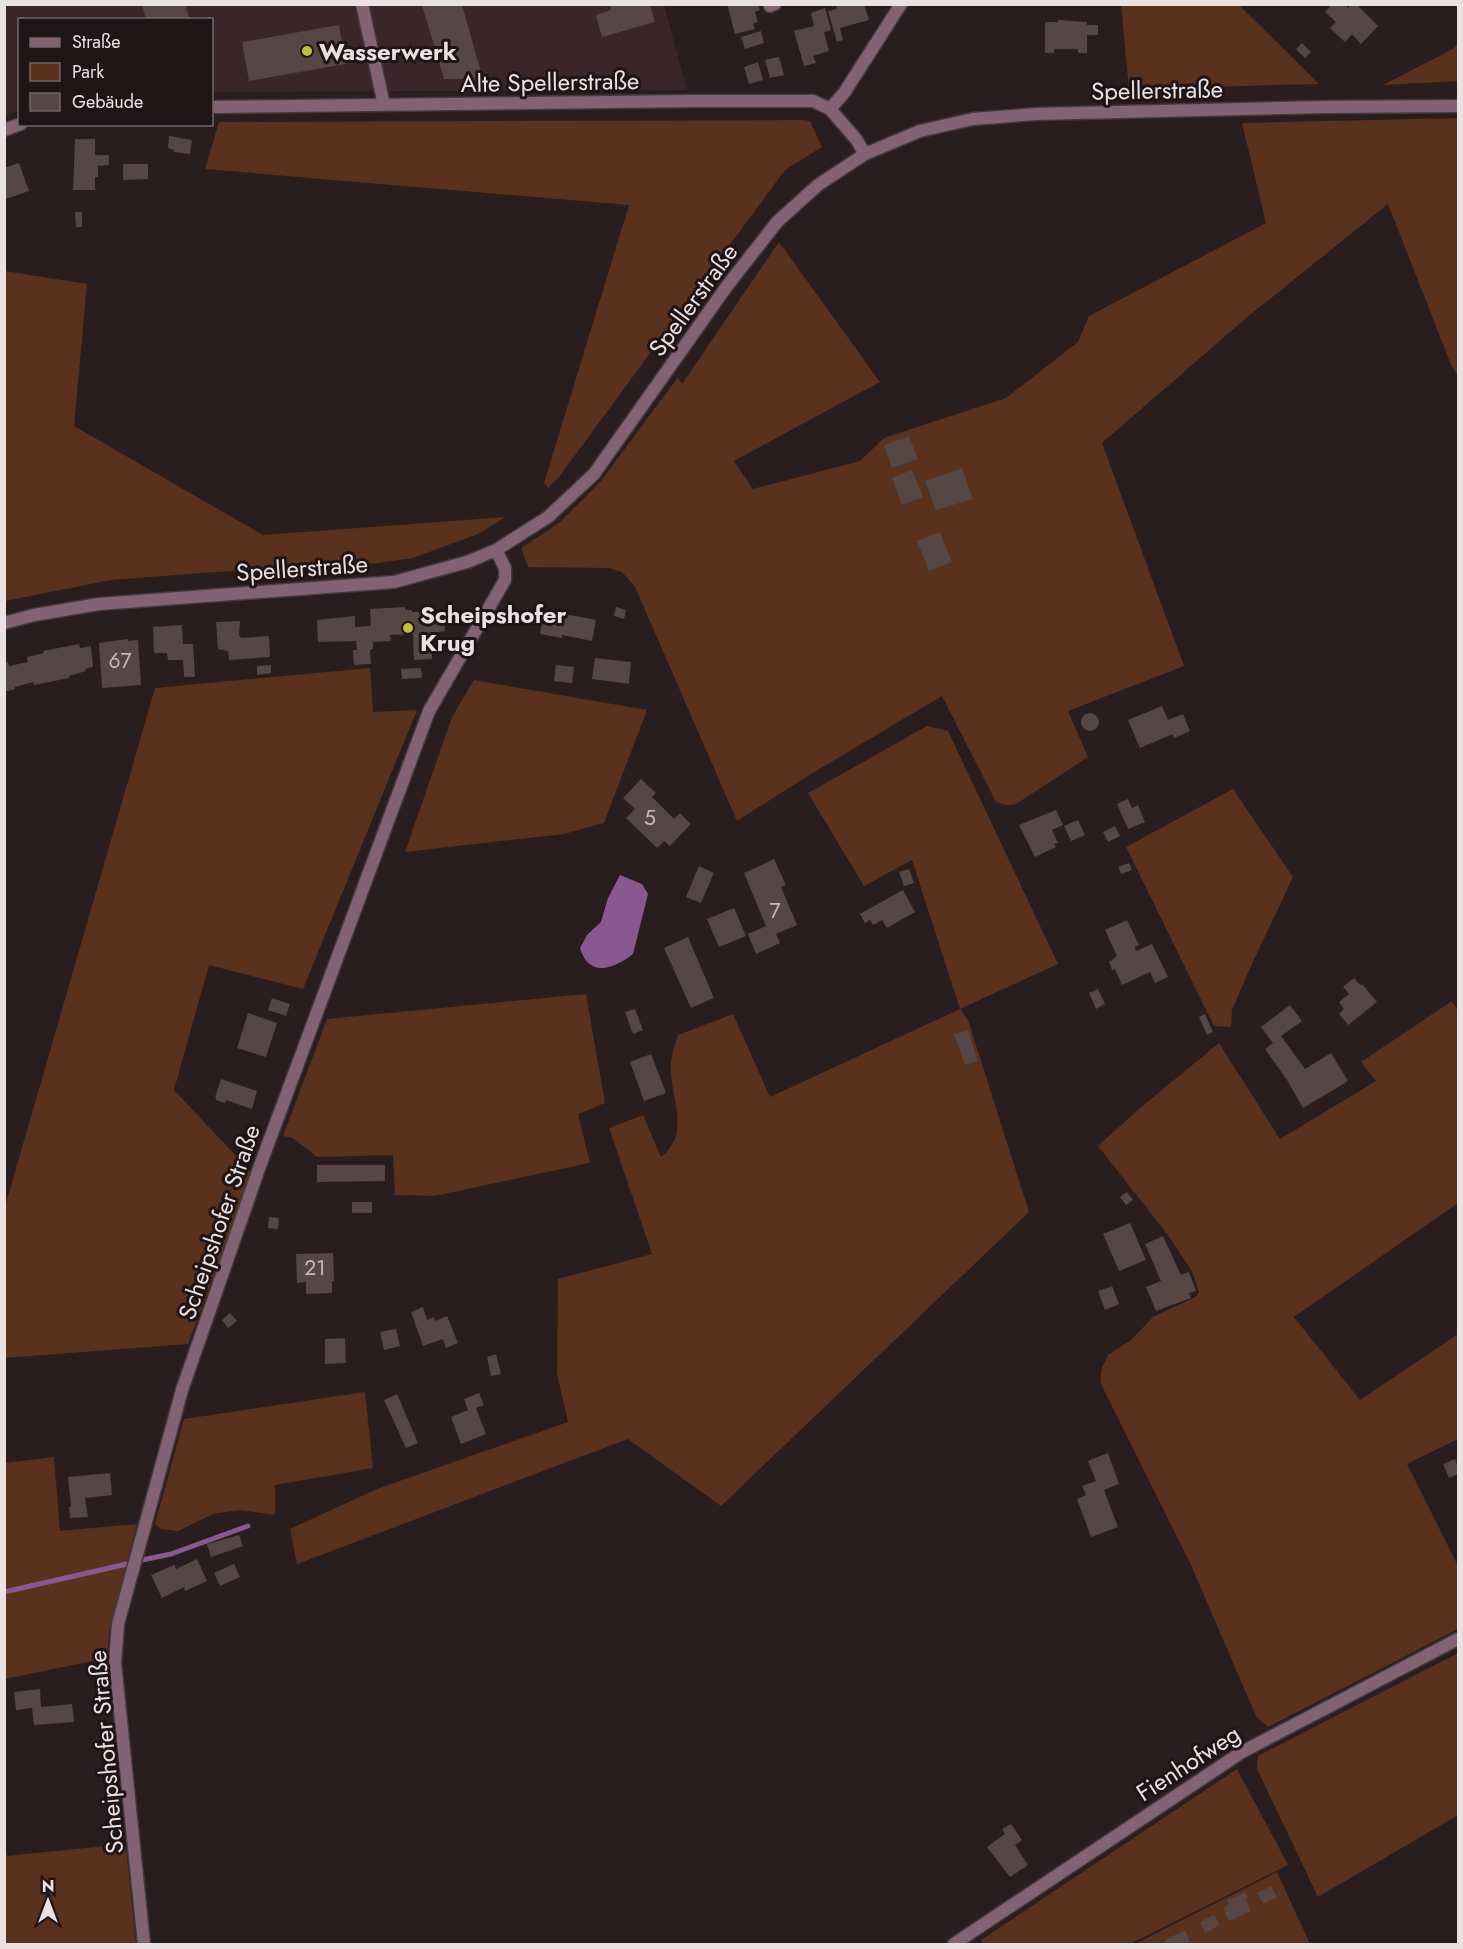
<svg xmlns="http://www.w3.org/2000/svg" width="1463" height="1949" font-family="Jost,sans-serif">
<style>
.built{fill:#3a262a}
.green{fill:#59311d}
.water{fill:#895890}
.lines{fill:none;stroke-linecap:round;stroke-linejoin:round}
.stream{stroke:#895890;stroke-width:5}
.building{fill:#564645}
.street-casing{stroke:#45383b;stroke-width:15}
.street{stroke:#816374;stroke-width:12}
.poi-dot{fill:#c0be41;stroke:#201417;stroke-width:2}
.labels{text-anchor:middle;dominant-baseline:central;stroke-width:6;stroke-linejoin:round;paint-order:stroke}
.number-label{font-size:21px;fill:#c6babc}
.poi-label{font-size:24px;font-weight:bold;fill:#ebe1e3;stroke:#201417;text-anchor:start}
.street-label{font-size:24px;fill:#ebe1e3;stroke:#201417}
</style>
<rect width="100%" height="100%" fill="#2a1d20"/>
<path class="built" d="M 5,4 L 664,5 L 687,90 L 212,92 L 212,20 L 20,20 L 19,110 L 5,116 Z"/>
<path class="green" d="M 1121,5 L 1239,5 L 1319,84 L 1129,89 Z
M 1458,44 L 1458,81 L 1383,85 L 1453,49 Z
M 1458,118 L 1458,377 L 1450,362 L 1388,204 L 1245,319 L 1102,443 L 1184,666 L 1068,711 L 1088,757 L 1016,804 L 1006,805 L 996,802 L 942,696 L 806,777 L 737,821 L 635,587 L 622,572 L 608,568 L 528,567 L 521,548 L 559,523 L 601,481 L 678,377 L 682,384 L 779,242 L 880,382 L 734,461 L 753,489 L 860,461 L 884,438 L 1006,398 L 1078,342 L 1089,316 L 1266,223 L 1242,123 Z
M 802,120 L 810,121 L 822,147 L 785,170 L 559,477 L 548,488 L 544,483 L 629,205 L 205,169 L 219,122 Z
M 5,271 L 87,284 L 74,426 L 263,535 L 506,517 L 478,534 L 413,558 L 378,563 L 256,569 L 111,580 L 5,601 Z
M 370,668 L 373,712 L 417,710 L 303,989 L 209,965 L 174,1090 L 252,1173 L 188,1344 L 5,1358 L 4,1210 L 155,688 Z
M 474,680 L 647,710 L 604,823 L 564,834 L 405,852 L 452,717 Z
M 927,726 L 948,731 L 1058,964 L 960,1009 L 968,1020 L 1029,1212 L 721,1506 L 628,1439 L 297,1564 L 290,1529 L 377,1489 L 568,1422 L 557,1374 L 558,1279 L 652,1254 L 609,1128 L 643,1115 L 661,1157 C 693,1133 668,1094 671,1063 C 672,1053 675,1044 678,1035 L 733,1014 L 770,1097 L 960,1009 L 912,860 L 864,886 L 808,793 Z
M 1233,789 L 1293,877 L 1250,968 L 1232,1010 L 1231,1027 L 1214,1026 L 1126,847 Z
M 586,994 L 605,1103 L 578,1114 L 590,1163 L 434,1196 L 395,1195 L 393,1155 L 317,1157 L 293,1138 L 283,1136 L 327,1019 Z
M 1452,1001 L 1458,1011 L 1458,1203 L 1294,1317 L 1360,1400 L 1458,1334 L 1458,1439 L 1407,1464 L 1458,1566 L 1458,1629 L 1268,1727 L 1256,1716 L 1191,1565 L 1100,1382 L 1102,1368 L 1108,1355 L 1131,1340 L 1153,1317 L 1195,1297 L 1199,1293 L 1192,1271 L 1168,1235 L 1098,1146 L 1139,1109 L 1219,1043 L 1280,1139 L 1376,1081 L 1361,1062 Z
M 365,1392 L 373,1468 L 275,1485 L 275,1515 L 239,1510 L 213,1514 L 178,1531 L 161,1529 L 155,1524 L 184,1419 Z
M 54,1457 L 60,1531 L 137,1524 L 109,1632 L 107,1658 L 5,1679 L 5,1463 Z
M 1458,1653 L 1458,1815 L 1318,1897 L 1257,1769 L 1258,1756 Z
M 1237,1769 L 1288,1865 L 1130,1944 L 983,1944 L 981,1940 Z
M 4,1836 L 7,1856 L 106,1846 L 126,1848 L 136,1944 L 5,1944 Z
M 1277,1872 L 1310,1944 L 1135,1944 Z"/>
<path class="water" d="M 620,875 L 642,884 L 648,894 L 633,954 C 615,968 589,979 580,948 L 587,935 L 601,922 L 608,898 Z"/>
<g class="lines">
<path class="stream" d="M 142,1560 L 171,1554 L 248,1526
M 4,1592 L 127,1564"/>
</g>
<path class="building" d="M 142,4 L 185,4 L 190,20 L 146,20 Z
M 727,4 L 758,4 L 760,10 L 755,12 L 758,22 L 753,24 L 755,29 L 735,34 Z
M 836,4 L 864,4 L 869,20 L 840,28 L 843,40 L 837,42 L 828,11 L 837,9 Z
M 1332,4 L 1345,4 L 1348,8 L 1352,4 L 1356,4 L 1378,26 L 1361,44 L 1352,34 L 1345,42 L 1330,28 L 1336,22 L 1325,12 Z
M 422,5 L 462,5 L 483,79 L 483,86 L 468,86 L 468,79 L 444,79 Z
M 610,5 L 650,5 L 655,22 L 602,37 L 596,15 L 611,10 Z
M 825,8 L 831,30 L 824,32 L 829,51 L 813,56 L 816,63 L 804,66 L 794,31 L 814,26 L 811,13 Z
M 1058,20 L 1087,22 L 1087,25 L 1098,25 L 1098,35 L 1087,35 L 1087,53 L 1078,53 L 1078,49 L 1054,49 L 1054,53 L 1045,53 L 1045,22 L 1058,22 Z
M 339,25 L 346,64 L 249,81 L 242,42 Z
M 761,31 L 764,43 L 745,49 L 741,37 Z
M 1302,43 L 1311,52 L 1305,58 L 1296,49 Z
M 779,57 L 784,75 L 770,78 L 765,60 Z
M 758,62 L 763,80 L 749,84 L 744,67 Z
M 169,136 L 192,140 L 190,154 L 174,152 L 174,150 L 168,148 Z
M 75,139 L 95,139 L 95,155 L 109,155 L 109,165 L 98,166 L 98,177 L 95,177 L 95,190 L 73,190 Z
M 19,163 L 29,191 L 6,199 L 4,196 L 4,168 Z
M 123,164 L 148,164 L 148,179 L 123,180 Z
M 75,212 L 82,212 L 82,227 L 76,227 Z
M 909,436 L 918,459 L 892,468 L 884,445 Z
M 962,468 L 973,499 L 936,510 L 925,481 Z
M 912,470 L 923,497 L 902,505 L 892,478 Z
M 940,532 L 952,562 L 929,571 L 917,541 Z
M 405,607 L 405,610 L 412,610 L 412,612 L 444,611 L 445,631 L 431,633 L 432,659 L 414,660 L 413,634 L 390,635 L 391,641 L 373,642 L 373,649 L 370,650 L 371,664 L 354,665 L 353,650 L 357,650 L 356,641 L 318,642 L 317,620 L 355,616 L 355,627 L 371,626 L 370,609 Z
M 616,607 L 626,610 L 624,619 L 614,616 Z
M 544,610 L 596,620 L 592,641 L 562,635 L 562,638 L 540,634 Z
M 240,621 L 239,635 L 241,638 L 269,636 L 270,657 L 229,660 L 228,651 L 218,649 L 216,622 Z
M 182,625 L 183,644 L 193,644 L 195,677 L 184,677 L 183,660 L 168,660 L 167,653 L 154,653 L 153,627 Z
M 128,639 L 128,641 L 138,640 L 141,685 L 102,688 L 99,643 Z
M 79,644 L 80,648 L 91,646 L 93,667 L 85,669 L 86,671 L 69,676 L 69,678 L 34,685 L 33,682 L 15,687 L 15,689 L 4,692 L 4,663 L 8,662 L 9,666 L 28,662 L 27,657 L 44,653 L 43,651 Z
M 595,658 L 631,662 L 629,684 L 592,679 Z
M 271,665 L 271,673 L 257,675 L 257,666 Z
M 556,665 L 574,667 L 572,683 L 554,681 Z
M 421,668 L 422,678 L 402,679 L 401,669 Z
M 1162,706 L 1168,720 L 1183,714 L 1190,731 L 1174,738 L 1173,734 L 1140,748 L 1128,720 Z
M1081 722a9 9 0 1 1 18 0a9 9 0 1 1-18 0Z
M 641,779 L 656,793 L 652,797 L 674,819 L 680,813 L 691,824 L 670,846 L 664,841 L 657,848 L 626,818 L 635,809 L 623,798 Z
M 1128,799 L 1132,808 L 1138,805 L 1145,822 L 1128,829 L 1117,804 Z
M 1056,810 L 1063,825 L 1052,830 L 1058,843 L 1054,844 L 1056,847 L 1035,857 L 1019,825 Z
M 1078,820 L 1085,835 L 1071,841 L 1064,826 Z
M 1115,826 L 1120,836 L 1108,842 L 1103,832 Z
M 774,859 L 786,885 L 781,887 L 797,925 L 776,934 L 780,943 L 756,954 L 748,934 L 766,926 L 744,873 Z
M 1129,863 L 1132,870 L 1121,874 L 1118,867 Z
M 699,866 L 714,873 L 701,903 L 686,897 Z
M 909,869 L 914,883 L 904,886 L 899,872 Z
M 903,890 L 915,912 L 887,928 L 882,920 L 873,925 L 870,920 L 865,923 L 860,914 Z
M 734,908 L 746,936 L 719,947 L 707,919 Z
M 1127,920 L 1139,945 L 1135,947 L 1136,951 L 1152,944 L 1168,977 L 1155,983 L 1150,972 L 1122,985 L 1115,969 L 1112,970 L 1109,962 L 1117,956 L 1105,930 Z
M 688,937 L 714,998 L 691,1008 L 664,948 Z
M 1354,978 L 1360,985 L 1362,984 L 1377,1002 L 1348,1025 L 1339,1014 L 1344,1009 L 1339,1002 L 1349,994 L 1343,987 Z
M 1098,989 L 1105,1004 L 1096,1009 L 1089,993 Z
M 272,998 L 290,1004 L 286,1016 L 268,1010 Z
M 1290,1005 L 1302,1021 L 1281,1036 L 1305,1069 L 1331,1053 L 1348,1081 L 1303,1108 L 1287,1080 L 1265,1049 L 1273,1043 L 1261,1027 Z
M 635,1009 L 643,1030 L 633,1034 L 625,1012 Z
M 248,1013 L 277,1023 L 266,1057 L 237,1048 Z
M 1205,1014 L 1213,1032 L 1207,1035 L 1199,1017 Z
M 968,1030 L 978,1061 L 965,1065 L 954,1034 Z
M 651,1054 L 666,1093 L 644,1101 L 630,1062 Z
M 221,1079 L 257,1091 L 252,1109 L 226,1100 L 225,1103 L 216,1100 L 216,1097 L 215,1097 Z
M 317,1165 L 385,1165 L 385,1181 L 317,1182 Z
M 1127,1192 L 1133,1200 L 1126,1205 L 1120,1197 Z
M 352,1202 L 372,1202 L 372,1213 L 352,1213 Z
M 269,1217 L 279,1218 L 278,1229 L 268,1228 Z
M 1130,1223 L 1146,1260 L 1119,1271 L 1103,1234 Z
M 1163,1236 L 1180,1273 L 1181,1275 L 1189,1272 L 1196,1291 L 1189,1293 L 1191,1298 L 1156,1311 L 1146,1287 L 1161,1281 L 1145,1244 Z
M 333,1253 L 334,1281 L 332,1281 L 332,1293 L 306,1294 L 306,1282 L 297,1283 L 296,1254 Z
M 1112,1286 L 1119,1304 L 1105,1310 L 1098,1291 Z
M 423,1307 L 427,1320 L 434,1317 L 435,1321 L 447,1316 L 458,1343 L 446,1348 L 443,1339 L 423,1346 L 411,1312 Z
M 230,1313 L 237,1321 L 228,1328 L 222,1320 Z
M 396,1329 L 400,1346 L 384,1350 L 380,1332 Z
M 345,1338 L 346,1363 L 325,1364 L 325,1339 Z
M 496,1354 L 501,1374 L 491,1376 L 487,1357 Z
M 479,1393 L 484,1405 L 476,1408 L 486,1434 L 461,1444 L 451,1417 L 468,1410 L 464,1399 Z
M 397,1394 L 418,1443 L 406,1448 L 384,1400 Z
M 1108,1453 L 1119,1484 L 1104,1490 L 1118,1527 L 1091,1537 L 1077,1499 L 1086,1495 L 1082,1486 L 1096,1481 L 1088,1461 Z
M 1455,1459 L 1458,1468 L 1458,1474 L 1449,1478 L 1443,1464 Z
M 110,1473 L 112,1495 L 85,1498 L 88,1517 L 70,1518 L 69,1507 L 71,1507 L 68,1477 Z
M 239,1535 L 243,1546 L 211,1557 L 207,1544 Z
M 197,1559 L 207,1581 L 185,1591 L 184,1587 L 162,1598 L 151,1575 L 174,1565 L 176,1569 Z
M 234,1564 L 240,1577 L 220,1586 L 214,1573 Z
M 40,1689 L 41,1707 L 72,1704 L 74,1722 L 34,1725 L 32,1708 L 16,1710 L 14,1692 Z
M 1011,1824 L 1022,1840 L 1015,1845 L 1028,1865 L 1010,1877 L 987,1847 L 1005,1834 L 1002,1829 Z
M 1271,1886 L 1277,1897 L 1263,1904 L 1257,1893 Z
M 1245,1892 L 1248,1898 L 1245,1899 L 1251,1911 L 1229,1921 L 1224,1911 L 1225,1906 L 1229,1904 L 1227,1900 Z
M 1214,1915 L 1220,1925 L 1205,1933 L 1200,1922 Z
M 1185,1930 L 1190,1942 L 1184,1944 L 1167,1944 L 1165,1940 Z"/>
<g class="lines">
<defs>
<path id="street" d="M 362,4 L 384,105
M 770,6 L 775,4
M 212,107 L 690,101 L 813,101 L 830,109 L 856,139 L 865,154
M 830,109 L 844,93 L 901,4
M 4,130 L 21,124
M 4,623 L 34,615 L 99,604 L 394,582 L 467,562 L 496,550 L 548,517 L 594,474 L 727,286 L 777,222 L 818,185 L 865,154 L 920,131 L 973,119 L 1036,114 L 1324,107 L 1458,106
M 144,1944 L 115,1663 L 118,1624 L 182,1390 L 261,1163 L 429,711 L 505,580 L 505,568 L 496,550
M 954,1944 L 1242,1752 L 1458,1639"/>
</defs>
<use href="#street" class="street-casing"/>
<use href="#street" class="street"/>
</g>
<g class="poi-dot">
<circle cx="307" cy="51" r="6"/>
<circle cx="408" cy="628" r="6"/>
</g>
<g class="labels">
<g class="number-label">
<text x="120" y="661">67</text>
<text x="650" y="818">5</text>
<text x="775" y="911">7</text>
<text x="315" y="1268">21</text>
</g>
<g class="poi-label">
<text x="319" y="51">Wasserwerk</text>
<text x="420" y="614">Scheipshofer<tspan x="420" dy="28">Krug</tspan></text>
</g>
<g class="street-label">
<text transform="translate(550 82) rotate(-1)">Alte Spellerstraße</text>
<text transform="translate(1157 90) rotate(-1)">Spellerstraße</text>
<text transform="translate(693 300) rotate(-54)">Spellerstraße</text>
<text transform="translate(302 568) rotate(-4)">Spellerstraße</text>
<text transform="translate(219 1222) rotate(-71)">Scheipshofer Straße</text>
<text transform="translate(106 1752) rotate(-95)">Scheipshofer Straße</text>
<text transform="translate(1188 1763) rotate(-33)">Fienhofweg</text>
</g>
</g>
<rect width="1463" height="1949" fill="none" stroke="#ebe1e3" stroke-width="12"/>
<rect x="18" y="18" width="195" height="108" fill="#201417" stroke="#716669" stroke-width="1.5"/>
<rect x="30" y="38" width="30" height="9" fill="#816374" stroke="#716669" stroke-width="1.5"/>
<text x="72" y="48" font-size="18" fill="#ebe1e3">Straße</text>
<rect x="30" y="63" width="30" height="18" fill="#59311d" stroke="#716669" stroke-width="1.5"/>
<text x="72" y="78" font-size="18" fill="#ebe1e3">Park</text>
<rect x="30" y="93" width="30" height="18" fill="#564645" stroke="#716669" stroke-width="1.5"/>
<text x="72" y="108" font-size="18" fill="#ebe1e3">Gebäude</text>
<g transform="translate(48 1901)" stroke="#201417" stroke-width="4.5" paint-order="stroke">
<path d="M0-4.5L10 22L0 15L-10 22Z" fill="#ebe1e3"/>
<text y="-9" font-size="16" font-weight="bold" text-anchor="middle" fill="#ebe1e3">N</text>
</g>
</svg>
